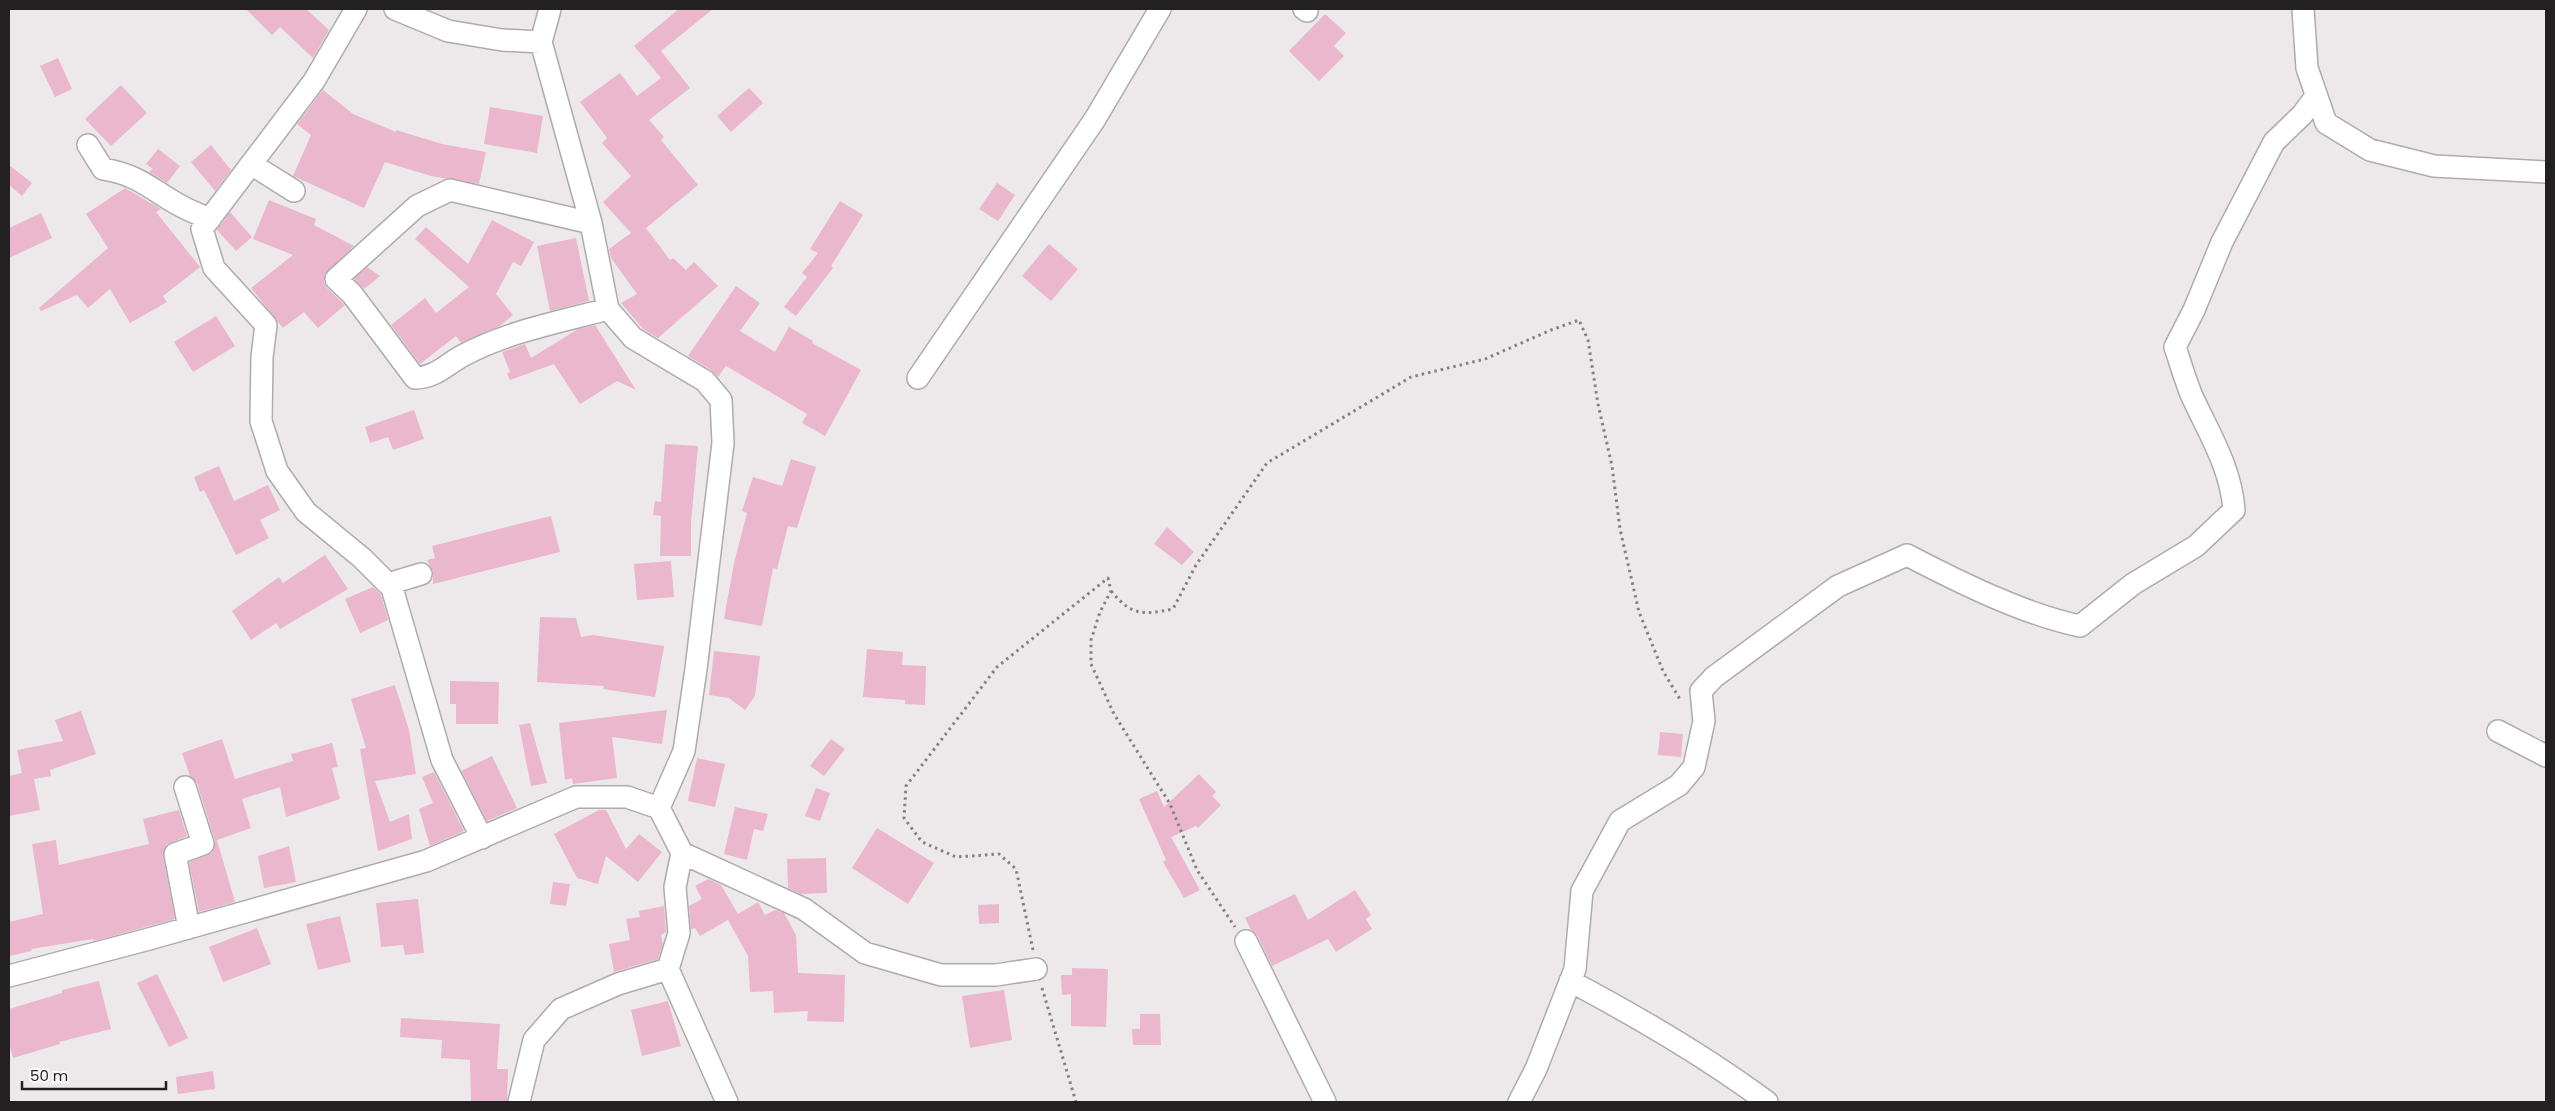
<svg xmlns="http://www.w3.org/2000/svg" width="2555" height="1111" font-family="Poppins,sans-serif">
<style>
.building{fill:#eab7cc}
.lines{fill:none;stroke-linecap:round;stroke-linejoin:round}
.minor-casing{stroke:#aeabac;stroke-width:24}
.path{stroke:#848182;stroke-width:3;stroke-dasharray:2.5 4;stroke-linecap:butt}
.minor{stroke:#fff;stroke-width:21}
</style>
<rect width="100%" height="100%" fill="#ede9eb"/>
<path class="building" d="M 246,9 L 306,9 L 329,30 L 313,58 L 280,27 L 272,35 Z
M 679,9 L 713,9 L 661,51 L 690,88 L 649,120 L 664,137 L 661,140 L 698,185 L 646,228 L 670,260 L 673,258 L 686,270 L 694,262 L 718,286 L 658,338 L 644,330 L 621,303 L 637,294 L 611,258 L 609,249 L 631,233 L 603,202 L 631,176 L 602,143 L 607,138 L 580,102 L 620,73 L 637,96 L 661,78 L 634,46 Z
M 1325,14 L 1346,33 L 1334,46 L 1344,56 L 1319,81 L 1289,51 Z
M 58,58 L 72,89 L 55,97 L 40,66 Z
M 121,85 L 147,113 L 111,146 L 85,119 Z
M 749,88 L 763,103 L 731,132 L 717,116 Z
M 323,90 L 353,114 L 396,132 L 396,130 L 442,144 L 486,152 L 479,184 L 431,176 L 385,162 L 364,208 L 293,176 L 311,135 L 297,124 Z
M 490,107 L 543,116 L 537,153 L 484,144 Z
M 211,145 L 231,170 L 215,191 L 191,162 Z
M 158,149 L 180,166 L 167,183 L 149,172 L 153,169 L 146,164 Z
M 9,165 L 32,183 L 22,196 L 9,185 Z
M 997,183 L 1015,195 L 998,221 L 979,209 Z
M 125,188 L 161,209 L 156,212 L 200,267 L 163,296 L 167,302 L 130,323 L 110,289 L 88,308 L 77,295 L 41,311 L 39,308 L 108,248 L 86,214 Z
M 269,200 L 316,219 L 314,225 L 354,246 L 324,275 L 324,282 L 327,288 L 345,305 L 318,328 L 304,312 L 283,328 L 251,288 L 293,255 L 253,239 Z
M 840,201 L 863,215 L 831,266 L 833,268 L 796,316 L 784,307 L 807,277 L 802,273 L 818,253 L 810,249 Z
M 230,212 L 252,237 L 236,251 L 217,230 Z
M 41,213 L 52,238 L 9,258 L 9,228 Z
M 492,220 L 534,242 L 521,266 L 513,262 L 496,294 L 513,315 L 500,326 L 461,343 L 456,336 L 420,364 L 391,325 L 425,298 L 436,313 L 469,287 L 415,239 L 426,227 L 468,264 Z
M 576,238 L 589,301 L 550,311 L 537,246 Z
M 1049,244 L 1078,269 L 1051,301 L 1022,276 Z
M 367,267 L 380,276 L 364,289 L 354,279 Z
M 736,286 L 760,303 L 740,331 L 775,352 L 789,327 L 813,341 L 812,343 L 861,370 L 825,436 L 802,423 L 807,414 L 726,366 L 718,377 L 711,370 L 688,356 Z
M 216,316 L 235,346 L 193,372 L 174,342 Z
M 595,325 L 636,390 L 617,381 L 580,404 L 554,364 L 510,380 L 507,373 L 510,372 L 502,352 L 525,344 L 531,358 L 578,329 Z
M 414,410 L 424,439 L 393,450 L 388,437 L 370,443 L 365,427 Z
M 665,444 L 698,446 L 691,523 L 691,556 L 660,556 L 661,516 L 653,515 L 655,501 L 661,502 Z
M 791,459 L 816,467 L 797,528 L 788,526 L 777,569 L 773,568 L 762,626 L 724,619 L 734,563 L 747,513 L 742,511 L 753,477 L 782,486 Z
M 219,466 L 234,501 L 268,485 L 280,510 L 260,520 L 269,538 L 236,555 L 204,490 L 200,492 L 194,477 Z
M 551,516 L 560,552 L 433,584 L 433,571 L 427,560 L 435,558 L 432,546 Z
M 1167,527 L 1194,552 L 1182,565 L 1154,544 Z
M 325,555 L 348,589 L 280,629 L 276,623 L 251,640 L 232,611 L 279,577 L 283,583 Z
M 671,561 L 674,597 L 637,600 L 634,564 Z
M 373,587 L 381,595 L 388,620 L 360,633 L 345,599 Z
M 540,617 L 576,618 L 581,637 L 593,635 L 664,646 L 655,697 L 603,689 L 604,686 L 537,682 Z
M 867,649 L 903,652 L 902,665 L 926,666 L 925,705 L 905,704 L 905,700 L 863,697 Z
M 714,651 L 760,656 L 755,696 L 745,710 L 729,698 L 709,695 Z
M 450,681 L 499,682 L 498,724 L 456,724 L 456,704 L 450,704 Z
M 395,685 L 409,730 L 416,774 L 375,781 L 390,822 L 409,814 L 412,839 L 378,851 L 360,749 L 366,748 L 351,699 Z
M 667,710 L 662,744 L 612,737 L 617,778 L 573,784 L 572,778 L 565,780 L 559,723 Z
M 81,711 L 96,754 L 50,770 L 51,776 L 34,779 L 40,810 L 9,816 L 9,776 L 22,773 L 17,750 L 63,741 L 55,720 Z
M 530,723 L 547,783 L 531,786 L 519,725 Z
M 1660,732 L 1683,734 L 1681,757 L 1658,755 Z
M 222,739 L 235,779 L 293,761 L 291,754 L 332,743 L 338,767 L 332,768 L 340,799 L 286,817 L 280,787 L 242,799 L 251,828 L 217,840 L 235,902 L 199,912 L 189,862 L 212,853 L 215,841 L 197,783 L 190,776 L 182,753 Z
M 831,739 L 845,749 L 824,776 L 810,766 Z
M 492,756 L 517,808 L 487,821 L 461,771 Z
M 697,758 L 725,764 L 715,807 L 688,801 Z
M 434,772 L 464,831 L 430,846 L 419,809 L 433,803 L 422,777 Z
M 1199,774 L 1216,792 L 1212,796 L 1221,805 L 1198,828 L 1196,826 L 1171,837 L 1200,890 L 1184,898 L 1163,862 L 1166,860 L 1139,799 L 1157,791 L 1164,807 Z
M 816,788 L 830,793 L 820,821 L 805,816 Z
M 735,807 L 768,814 L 763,831 L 754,829 L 747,860 L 724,854 Z
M 179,810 L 187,836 L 166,845 L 163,856 L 175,919 L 94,941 L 93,939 L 31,949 L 32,951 L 9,956 L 9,922 L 43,914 L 32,844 L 56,840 L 59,865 L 149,844 L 143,819 Z
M 599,810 L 606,810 L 626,849 L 639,834 L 662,852 L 638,882 L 606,856 L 598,884 L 577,878 L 554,834 Z
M 877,828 L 934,863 L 908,904 L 852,868 Z
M 289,846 L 296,882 L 264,888 L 258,856 Z
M 826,858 L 827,893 L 800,894 L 788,888 L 787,859 Z
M 708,879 L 721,885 L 738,914 L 758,902 L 765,915 L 775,910 L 784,913 L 796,935 L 798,973 L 845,975 L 844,1022 L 807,1021 L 808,1011 L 774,1013 L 773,991 L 750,992 L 748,956 L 728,920 L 700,936 L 695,928 L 691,929 L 689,906 L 702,899 L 695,886 Z
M 553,882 L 570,884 L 566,906 L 550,904 Z
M 1355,890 L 1371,915 L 1366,919 L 1372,929 L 1336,952 L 1328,939 L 1272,966 L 1257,935 L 1251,930 L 1245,918 L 1295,894 L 1308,920 Z
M 418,899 L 424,953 L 405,955 L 403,945 L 381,947 L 376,903 Z
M 999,904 L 999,923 L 979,924 L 978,905 Z
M 664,906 L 666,932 L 661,935 L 663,944 L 658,959 L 614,972 L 609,944 L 630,940 L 626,919 L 640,917 L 639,911 Z
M 340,916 L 351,962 L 318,970 L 306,924 Z
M 257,928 L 271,964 L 223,982 L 209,947 Z
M 1072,968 L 1108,969 L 1106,1027 L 1071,1026 L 1071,994 L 1062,995 L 1061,975 L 1072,975 Z
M 157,974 L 188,1038 L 169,1047 L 137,983 Z
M 99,981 L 111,1029 L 59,1042 L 60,1044 L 13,1058 L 9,1043 L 9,1009 L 62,993 L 62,990 Z
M 1004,990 L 1012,1040 L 970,1048 L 962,996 Z
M 668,1001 L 681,1046 L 642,1056 L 631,1010 Z
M 1140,1014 L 1160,1014 L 1161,1045 L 1133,1045 L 1132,1029 L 1140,1029 Z
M 401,1018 L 500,1024 L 497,1069 L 508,1069 L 507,1102 L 471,1102 L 470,1060 L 441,1058 L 442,1040 L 400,1037 Z
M 213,1071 L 215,1089 L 178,1094 L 176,1077 Z"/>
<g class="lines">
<defs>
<path id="minor" d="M 356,9 L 314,81 L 202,229 L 214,268 L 266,325 L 262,357 L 261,421 L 277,471 L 306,512 L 362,558 L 392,588 L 442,760 L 482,838
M 395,9 L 448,31 L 502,40 L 541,42
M 550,9 L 541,42 L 591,223 L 608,309 L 633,338 L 705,381 L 721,400 L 723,443 L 696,669 L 684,751 L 659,808
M 1304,9 L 1307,11
M 2303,9 L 2307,68 L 2326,123 L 2370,150 L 2434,166 L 2546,172
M 88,145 L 103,169 C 140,175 151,190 181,206 C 190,211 200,215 210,219
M 251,164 L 294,191
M 591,223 L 450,190 L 417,206 L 336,279 L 352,294 L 415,378 C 434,378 446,365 462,356 C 506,332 559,322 608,309
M 918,378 L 1095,119 L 1160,9
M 388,584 L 421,574
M 2498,731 L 2546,756
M 185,787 L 203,844 L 175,854 L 189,928
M 1246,941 L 1325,1102
M 668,969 L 727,1102
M 9,976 L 149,939 L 426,861 L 576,797 L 627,797 L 659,808 L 682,853 L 804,909 L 865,953 L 941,975 L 996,975 L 1036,969
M 1570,981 C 1638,1017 1705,1056 1767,1102
M 519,1102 L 534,1040 L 561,1009 L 618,984 L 668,969 L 679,933 L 675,887 L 682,853
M 1519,1102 L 1536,1069 L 1575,969 L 1582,891 L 1620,821 L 1679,785 L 1694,767 L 1704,721 L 1701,691 L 1714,677 L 1838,586 L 1907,555 C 1959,582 2023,614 2080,626 L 2133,584 L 2196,546 L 2234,510 C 2231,467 2208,432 2191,394 C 2185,379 2180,362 2175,347 L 2194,310 L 2222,242 L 2274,142 L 2302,115 L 2316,96"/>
</defs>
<use href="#minor" class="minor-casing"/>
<path class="path" d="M 1111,591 C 1132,616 1142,615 1173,609 L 1196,565 L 1267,463 L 1411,377 L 1485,359 L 1551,330 L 1579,320 L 1588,340 L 1598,404 L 1612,466 L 1620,529 L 1639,612 L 1663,671 L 1681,701
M 1033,950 L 1016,869 L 999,854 L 956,857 L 922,842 L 904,818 L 906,786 L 997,667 L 1108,578 L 1111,591 L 1100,612 L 1091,640 L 1091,664 L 1114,714 L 1170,804 L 1197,870 L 1235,927
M 1042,988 L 1076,1102"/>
<use href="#minor" class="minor"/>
</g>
<rect width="2555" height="1111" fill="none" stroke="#222021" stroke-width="20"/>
<path d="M22 1081v8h144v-8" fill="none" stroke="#222021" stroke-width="2.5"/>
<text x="30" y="1081" font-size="15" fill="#222021" stroke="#fbf7f8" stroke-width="4" paint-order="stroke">50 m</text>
</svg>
